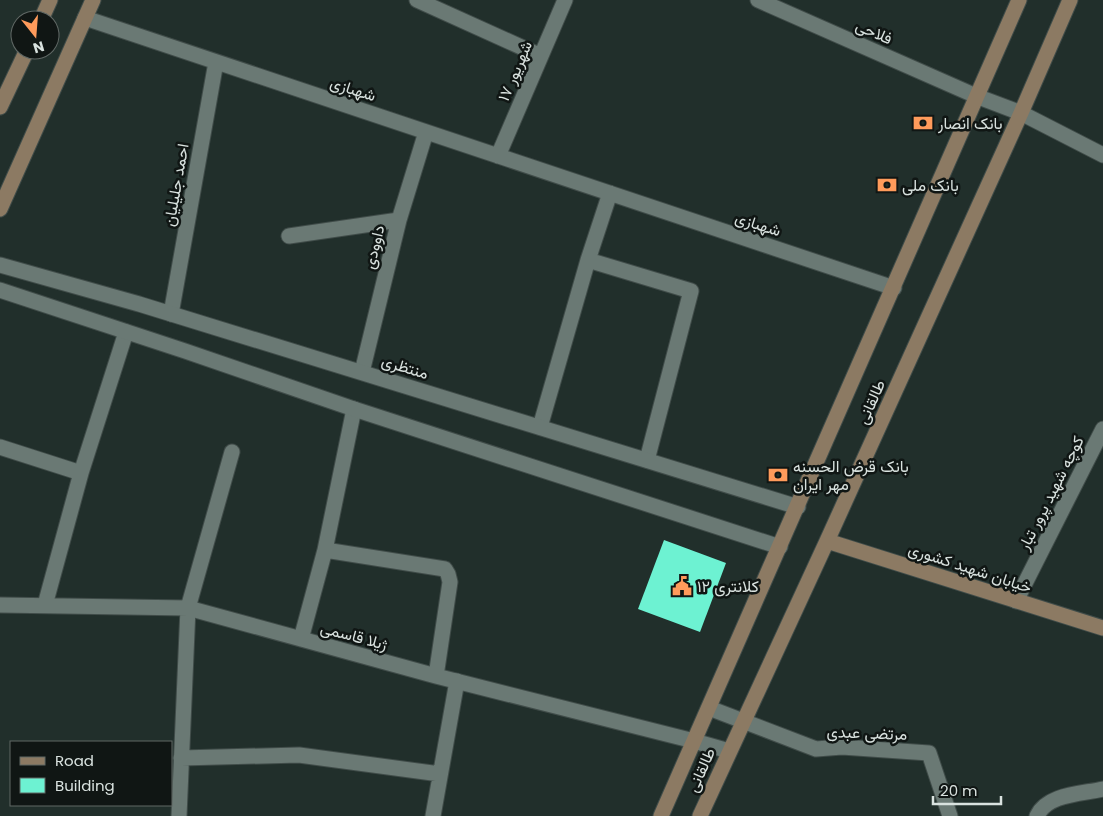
<svg xmlns="http://www.w3.org/2000/svg" width="1103" height="816" font-family="Poppins,Vazirmatn,sans-serif">
<style>
.building{fill:#6df2d2}
.lines{fill:none;stroke-linecap:round;stroke-linejoin:round}
.minor-casing{stroke:#404c49;stroke-width:17}
.tertiary-casing{stroke:#404c49;stroke-width:17}
.secondary-casing{stroke:#404c49;stroke-width:17}
.minor{stroke:#6a7974;stroke-width:15}
.tertiary{stroke:#6a7974;stroke-width:15}
.secondary{stroke:#8c7a63;stroke-width:15}
.labels{text-anchor:middle;dominant-baseline:central;stroke-width:5;stroke-linejoin:round;paint-order:stroke}
.street-label{font-size:16px;fill:#d9e2df;stroke:#101614}
.poi-label{font-size:16px;fill:#d9e2df;stroke:#101614;text-anchor:start}
</style>
<rect width="100%" height="100%" fill="#212f2b"/>
<path class="building" d="M 664,540 L 726,563 L 700,632 L 638,609 Z"/>
<g class="lines">
<defs>
<path id="minor" d="M 417,0 L 541,56
M 758,0 L 976,96 L 1021,113 L 1103,155
M 85,18 L 894,288
M 498,156 L 565,0
M 289,236 L 399,220
M 588,260 L 691,291 L 647,460
M 171,314 L 216,62
M 362,372 L 399,220 L 426,132
M 540,427 L 588,260 L 610,193
M 0,447 L 81,473
M 325,550 L 445,569 L 448,574 L 450,582 L 436,676
M 1016,601 L 1103,429
M 0,605 L 188,608 L 436,676 L 694,741 L 729,751
M 45,605 L 81,473 L 126,332
M 301,639 L 325,550 L 354,409
M 709,708 L 816,749 L 842,747 L 929,753 L 950,816
M 181,758 L 299,755 L 440,774
M 179,816 L 188,608 L 232,452
M 433,816 L 457,681
M 1037,816 C 1047,794 1081,794 1103,789"/>
<path id="tertiary" d="M 0,265 L 139,304 L 798,507
M 0,290 L 185,351 L 354,409 L 780,547"/>
<path id="secondary" d="M 41,20 L 50,0
M 0,107 L 27,50
M 0,209 L 93,0
M 827,541 L 1103,628
M 661,816 L 1019,0
M 700,816 L 827,541 L 1021,113 L 1070,0"/>
</defs>
<use href="#minor" class="minor-casing"/>
<use href="#tertiary" class="tertiary-casing"/>
<use href="#secondary" class="secondary-casing"/>
<use href="#minor" class="minor"/>
<use href="#tertiary" class="tertiary"/>
<use href="#secondary" class="secondary"/>
</g>
<defs>
<symbol id="bank-bare" viewBox="-9 -9 18 18"><path d="M-6-4H6V4H-6ZM0-2.3a2.3 2.3 0 1 0 0 4.6a2.3 2.3 0 1 0 0-4.6Z" fill="#ff9b5b" stroke="#101614" stroke-width="2.5" paint-order="stroke"/></symbol>
<symbol id="civic-bare" viewBox="-9 -9 18 18"><path d="M-.6-6.5H3V-4.5H.6V-3L4-1V1h2V6H-6V1h2V-1L-.6-3ZM-1.2 2.5V6h2.4V2.5Z" fill="#ff9b5b" stroke="#101614" stroke-width="2.5" paint-order="stroke"/></symbol>
</defs>
<g fill-rule="evenodd">
<use href="#bank-bare" x="909" y="109" width="28" height="28"/>
<use href="#bank-bare" x="873" y="171" width="28" height="28"/>
<use href="#bank-bare" x="764" y="461" width="28" height="28"/>
<use href="#civic-bare" x="668" y="572" width="28" height="28"/>
</g>
<g class="labels">
<g class="street-label">
<text transform="translate(874 32) rotate(24)">فلاحی</text>
<text transform="translate(515 71) rotate(-67)">۱۷ شهریور</text>
<text transform="translate(353 89) rotate(18)">شهبازی</text>
<text transform="translate(176 185) rotate(-80)">احمد جلیلیان</text>
<text transform="translate(758 224) rotate(18)">شهبازی</text>
<text transform="translate(374 247) rotate(-76)">داوودی</text>
<text transform="translate(405 367) rotate(17)">منتظری</text>
<text transform="translate(871 402) rotate(-66)">طالقانی</text>
<text transform="translate(1051 493) rotate(-63)">کوچه شهید پرور تبار</text>
<text transform="translate(970 568) rotate(18)">خیابان شهید کشوری</text>
<text transform="translate(354 636) rotate(15)">ژیلا قاسمی</text>
<text transform="translate(867 733) rotate(2)">مرتضی عبدی</text>
<text transform="translate(701 770) rotate(-66)">طالقانی</text>
</g>
<g class="poi-label">
<text x="938" y="123">بانک انصار</text>
<text x="902" y="185">بانک ملی</text>
<text x="793" y="466">بانک قرض الحسنه<tspan x="793" dy="18">مهر ایران</tspan></text>
<text x="697" y="586">کلانتری ۱۲</text>
</g>
</g>
<rect x="10" y="741" width="162" height="65" fill="#101614" stroke="#606865"/>
<rect x="20" y="757" width="25" height="8" fill="#8c7a63" stroke="#606865"/>
<text x="55" y="766" font-size="15" fill="#d9e2df">Road</text>
<rect x="20" y="778" width="25" height="15" fill="#6df2d2" stroke="#606865"/>
<text x="55" y="791" font-size="15" fill="#d9e2df">Building</text>
<g transform="translate(35 35) rotate(163)"><circle r="24" fill="#101614" stroke="#606865"/>
<path d="M0-4L9 19L0 12L-9 19Z" fill="#ff9b5b"/>
<text y="-8" font-size="14" font-weight="bold" text-anchor="middle" fill="#d9e2df">N</text>
</g>
<path d="M933 796v8h68v-8" fill="none" stroke="#d9e2df" stroke-width="2.5"/>
<text x="940" y="796" font-size="15" fill="#d9e2df" stroke="#101614" stroke-width="4" paint-order="stroke">20 m</text>
</svg>
